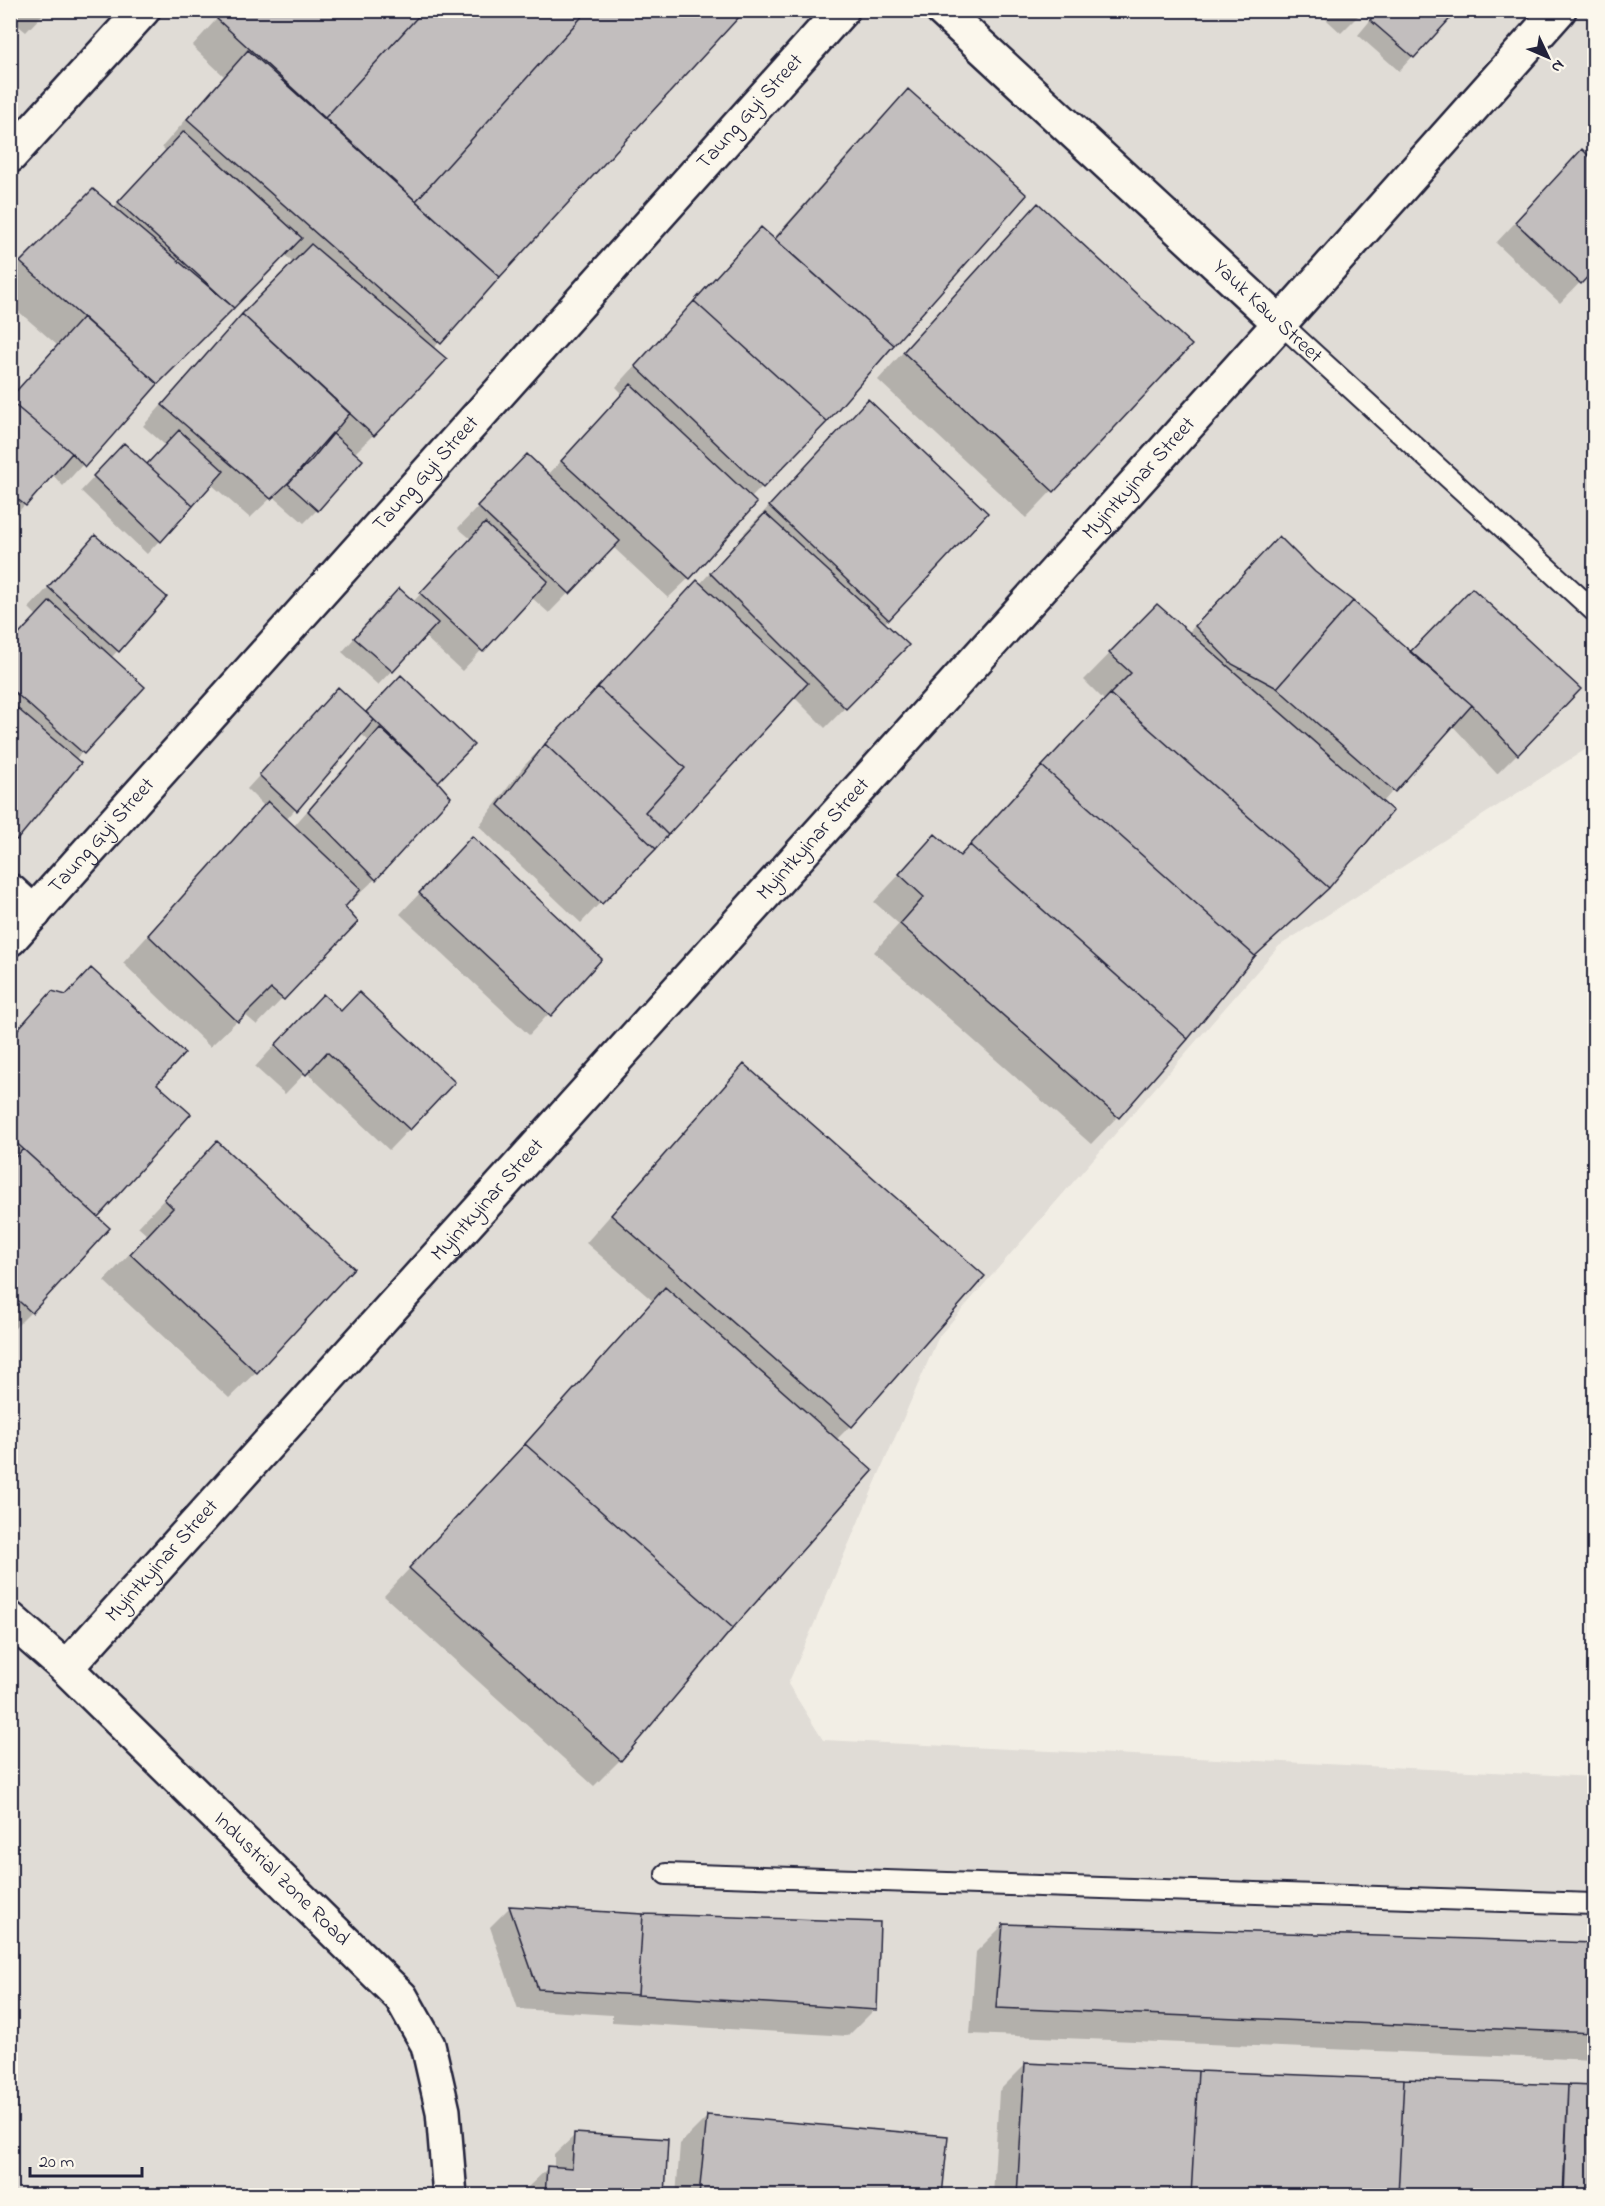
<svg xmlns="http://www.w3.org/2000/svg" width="1605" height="2206" font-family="'Indie Flower',sans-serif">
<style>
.built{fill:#e0dcd6}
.shadow{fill:#0003;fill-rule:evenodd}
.building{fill:#c2bebe;stroke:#22223b;stroke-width:1.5}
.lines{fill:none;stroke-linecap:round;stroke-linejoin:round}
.service-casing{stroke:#22223b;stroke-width:24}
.minor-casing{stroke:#22223b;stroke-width:38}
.tertiary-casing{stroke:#22223b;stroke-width:38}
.service{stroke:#fbf7ec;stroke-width:20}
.minor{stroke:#fbf7ec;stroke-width:33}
.tertiary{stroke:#fbf7ec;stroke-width:33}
.labels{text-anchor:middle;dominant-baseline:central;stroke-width:4.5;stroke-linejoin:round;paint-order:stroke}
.street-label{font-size:21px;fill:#22223b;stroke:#fbf7ec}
</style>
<rect width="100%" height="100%" fill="#f2eee5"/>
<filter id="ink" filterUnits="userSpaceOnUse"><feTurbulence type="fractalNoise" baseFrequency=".0167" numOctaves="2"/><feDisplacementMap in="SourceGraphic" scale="12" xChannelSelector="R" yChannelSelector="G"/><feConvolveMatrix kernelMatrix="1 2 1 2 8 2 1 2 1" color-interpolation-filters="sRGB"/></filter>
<g filter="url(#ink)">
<path class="built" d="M 11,11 L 1594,11 L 1594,744 L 1279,946 L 939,1336 L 788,1684 L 823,1740 L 1594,1777 L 1594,2195 L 11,2196 Z"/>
<path class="shadow" d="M 10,10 L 47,10 L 26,32 L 10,19 Z
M 225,10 L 743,10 L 433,349 L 373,435 L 354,454 L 317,510 L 304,523 L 273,496 L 250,518 L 211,484 L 147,554 L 81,491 L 111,459 L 147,466 L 165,445 L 143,426 L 222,337 L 294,264 L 284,254 L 157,383 L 63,486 L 52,474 L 12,519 L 10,398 L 57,345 L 10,304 L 10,274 L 93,191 L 113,208 L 166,151 L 162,147 L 224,76 L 192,46 Z
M 1316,10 L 1364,10 L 1341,33 Z
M 1379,10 L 1456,10 L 1399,71 L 1358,35 Z
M 908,92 L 894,342 L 775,237 L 881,118 Z
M 1582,151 L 1594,163 L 1594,268 L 1560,303 L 1496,243 Z
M 1038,205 L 1190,345 L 1026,518 L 878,380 L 1011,232 Z
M 741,250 L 826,421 L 750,499 L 689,578 L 668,598 L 613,547 L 549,613 L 531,597 L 462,671 L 424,636 L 378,685 L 342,652 L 386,603 L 413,602 L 471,539 L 458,528 L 507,476 L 548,475 L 623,394 L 616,387 Z
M 842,428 L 986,513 L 884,624 L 907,645 L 825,728 L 794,697 L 581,923 L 479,826 L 524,766 L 700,584 L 745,534 L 744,533 Z
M 95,537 L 165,597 L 111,658 L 143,687 L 75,760 L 10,844 L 10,644 L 37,616 L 29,608 Z
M 1259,558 L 1314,573 L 1410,653 L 1452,610 L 1517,754 L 1497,774 L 1452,725 L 1382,803 L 1300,914 L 1248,963 L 1187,1038 L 1117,1117 L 1091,1144 L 874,952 L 899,924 L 874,902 L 935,836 L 959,857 L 1105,701 L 1084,680 L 1131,632 L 1188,633 Z
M 401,677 L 472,745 L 436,781 L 449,797 L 375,879 L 354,899 L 352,896 L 283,998 L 257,1025 L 244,1014 L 210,1047 L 123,963 L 265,807 L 247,789 L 325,703 L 365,714 ZM 361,734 L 369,741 L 293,827 L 286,820 Z
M 452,859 L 600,959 L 529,1035 L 400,914 Z
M 91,970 L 155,1084 L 189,1114 L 95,1217 L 31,1312 L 11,1332 L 10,1037 L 53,993 L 65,996 Z
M 341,1013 L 453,1083 L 389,1150 L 306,1072 L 285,1094 L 255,1067 L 302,1016 Z
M 744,1066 L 851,1425 L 836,1440 L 732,1627 L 620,1760 L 594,1786 L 384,1596 L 498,1473 L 653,1301 L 586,1243 L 718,1093 Z
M 217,1143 L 256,1372 L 229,1398 L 104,1281 L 147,1235 L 138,1227 Z
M 510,1907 L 875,2009 L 848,2036 L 612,2022 L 612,2015 L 518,2009 L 490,1927 Z
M 1003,1925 L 1594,1944 L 1594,2060 L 970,2034 L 976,1952 Z
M 1026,2064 L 1594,2088 L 1594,2196 L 993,2196 L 999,2091 Z
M 707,2117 L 941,2196 L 676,2196 L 680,2144 Z
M 575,2135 L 663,2196 L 527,2196 L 527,2188 L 548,2168 L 554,2168 L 554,2155 Z"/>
<path class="building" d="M 225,10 L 424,10 L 325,118 L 217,19 Z
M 424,10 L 588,10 L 416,201 L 325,118 Z
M 588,10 L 737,10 L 741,15 L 500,277 L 416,201 Z
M 1379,10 L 1458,10 L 1414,58 L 1370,20 Z
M 248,50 L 500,277 L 441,344 L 187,119 Z
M 908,89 L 1027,195 L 894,345 L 775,239 Z
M 184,131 L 302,238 L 234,308 L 118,202 Z
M 1582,149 L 1594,161 L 1594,270 L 1581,284 L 1515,222 Z
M 93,189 L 234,308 L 158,384 L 20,262 Z
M 1038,203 L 1192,345 L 1054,492 L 903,352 Z
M 761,227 L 894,345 L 827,422 L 694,301 Z
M 311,244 L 447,359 L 374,436 L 242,314 Z
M 694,301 L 827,422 L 763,488 L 635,366 Z
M 242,314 L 350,413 L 310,462 L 271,499 L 162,405 Z
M 83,317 L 158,384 L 85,467 L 72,453 L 10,401 L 10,398 Z
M 631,384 L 757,503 L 690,579 L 561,461 Z
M 868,399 L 988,513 L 889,620 L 769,506 Z
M 10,401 L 72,453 L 26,506 L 10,493 Z
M 179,430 L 224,471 L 193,506 L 147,464 Z
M 332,433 L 363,460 L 318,511 L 288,484 Z
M 124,443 L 193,506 L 161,542 L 93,476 Z
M 527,454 L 620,541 L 570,594 L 477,506 Z
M 765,513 L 909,645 L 846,709 L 710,573 Z
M 485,523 L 548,581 L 483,652 L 420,593 Z
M 95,535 L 167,597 L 119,652 L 48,587 Z
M 1279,536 L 1315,572 L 1353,601 L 1277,688 L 1232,664 L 1195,626 Z
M 697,580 L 808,683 L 668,835 L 645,812 L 685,768 L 598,687 Z
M 399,588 L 438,623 L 393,672 L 354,638 Z
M 1472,588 L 1581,689 L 1518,755 L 1472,705 L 1410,652 Z
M 50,601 L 145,687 L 84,754 L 10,688 L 10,644 Z
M 1353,601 L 1472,705 L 1395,792 L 1277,688 Z
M 1157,604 L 1393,811 L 1329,888 L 1110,694 L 1131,673 L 1109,653 Z
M 401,675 L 474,745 L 438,782 L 366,712 Z
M 338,687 L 374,720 L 297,811 L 259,775 Z
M 598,687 L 685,768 L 645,812 L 668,835 L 656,849 L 545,744 Z
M 1110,694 L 1329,888 L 1255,956 L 1042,766 Z
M 10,702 L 81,763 L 17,840 L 10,835 Z
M 380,728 L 438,782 L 451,797 L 376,880 L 308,811 Z
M 545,744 L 656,849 L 602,904 L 498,805 Z
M 1042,766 L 1255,956 L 1188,1039 L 970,845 Z
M 268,801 L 361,889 L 345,907 L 358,922 L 284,1000 L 271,989 L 238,1022 L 148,935 Z
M 935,834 L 960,856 L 970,845 L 1188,1039 L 1119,1118 L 900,924 L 924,897 L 899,874 Z
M 472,836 L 602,959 L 551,1016 L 419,893 Z
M 91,968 L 185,1053 L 157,1084 L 191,1114 L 98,1217 L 10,1137 L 10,1038 L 52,991 L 66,995 Z
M 359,992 L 455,1082 L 410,1130 L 327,1052 L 306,1075 L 275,1045 L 323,994 L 341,1011 Z
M 744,1064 L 985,1276 L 852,1427 L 611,1215 Z
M 217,1141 L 354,1268 L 257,1373 L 130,1254 L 173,1208 L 164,1199 Z
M 23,1149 L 110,1228 L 32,1313 L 10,1293 L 10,1163 Z
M 665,1287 L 873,1471 L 733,1628 L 525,1444 Z
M 525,1444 L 733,1628 L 621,1761 L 409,1568 Z
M 509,1906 L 643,1914 L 638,1995 L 538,1989 Z
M 643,1914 L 880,1922 L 877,2010 L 638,1995 Z
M 1003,1924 L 1594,1943 L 1594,2033 L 996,2008 Z
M 1025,2063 L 1198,2071 L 1191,2196 L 1017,2196 Z
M 1198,2071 L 1404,2079 L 1398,2196 L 1191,2196 Z
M 1404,2079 L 1568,2085 L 1563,2196 L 1398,2196 Z
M 1568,2085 L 1594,2086 L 1594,2196 L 1564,2196 Z
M 707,2115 L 948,2136 L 942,2196 L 699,2196 Z
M 574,2133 L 668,2139 L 665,2196 L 545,2196 L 547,2166 L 572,2168 Z"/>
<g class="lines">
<defs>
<path id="service" d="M 1280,323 L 1594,611
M 666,1874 L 1594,1904"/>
<g id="minor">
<path d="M 942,10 L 1280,323"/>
<path d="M 10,156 L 143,10"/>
<path d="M 10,891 L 34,913"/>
<path id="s1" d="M 10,939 L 842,10"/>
<path id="s2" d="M 66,1668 L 1280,323 L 1559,10"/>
</g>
<g id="tertiary">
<path id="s3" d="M 10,1619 L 66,1668 L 401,1997 L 428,2045 L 443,2111 L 450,2196"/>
</g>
</defs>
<use href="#service" class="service-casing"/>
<use href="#minor" class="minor-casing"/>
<use href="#tertiary" class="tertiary-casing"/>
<use href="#service" class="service"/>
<use href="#minor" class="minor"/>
<use href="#tertiary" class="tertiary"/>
</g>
</g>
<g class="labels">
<g class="street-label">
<text stroke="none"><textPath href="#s1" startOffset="1110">Taung Gyi Street</textPath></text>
<text transform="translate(1267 312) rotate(43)">Yauk Kaw Street</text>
<text stroke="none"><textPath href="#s1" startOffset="624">Taung Gyi Street</textPath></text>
<text stroke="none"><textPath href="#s2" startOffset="1602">Myintkyinar Street</textPath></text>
<text stroke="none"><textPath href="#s1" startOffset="138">Taung Gyi Street</textPath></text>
<text stroke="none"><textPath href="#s2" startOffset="1116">Myintkyinar Street</textPath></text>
<text stroke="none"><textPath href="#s2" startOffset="630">Myintkyinar Street</textPath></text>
<text stroke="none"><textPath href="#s2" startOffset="144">Myintkyinar Street</textPath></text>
<text stroke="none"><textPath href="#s3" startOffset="376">Industrial Zone Road</textPath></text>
</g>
</g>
<rect width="1605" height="2206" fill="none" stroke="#fbf7ec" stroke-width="36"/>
<rect x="18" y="18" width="1569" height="2170" fill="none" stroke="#22223b" stroke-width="2" filter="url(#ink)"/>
<g transform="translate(1548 57) rotate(134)" stroke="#fbf7ec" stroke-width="4.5" paint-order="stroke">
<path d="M0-4.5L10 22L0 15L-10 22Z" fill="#22223b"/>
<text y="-9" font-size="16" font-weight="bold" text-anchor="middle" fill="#22223b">N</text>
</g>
<path d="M30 2167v9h112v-9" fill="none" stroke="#22223b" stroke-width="3"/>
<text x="39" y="2167" font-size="18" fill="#22223b" stroke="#fbf7ec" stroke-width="4.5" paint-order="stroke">20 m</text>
</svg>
